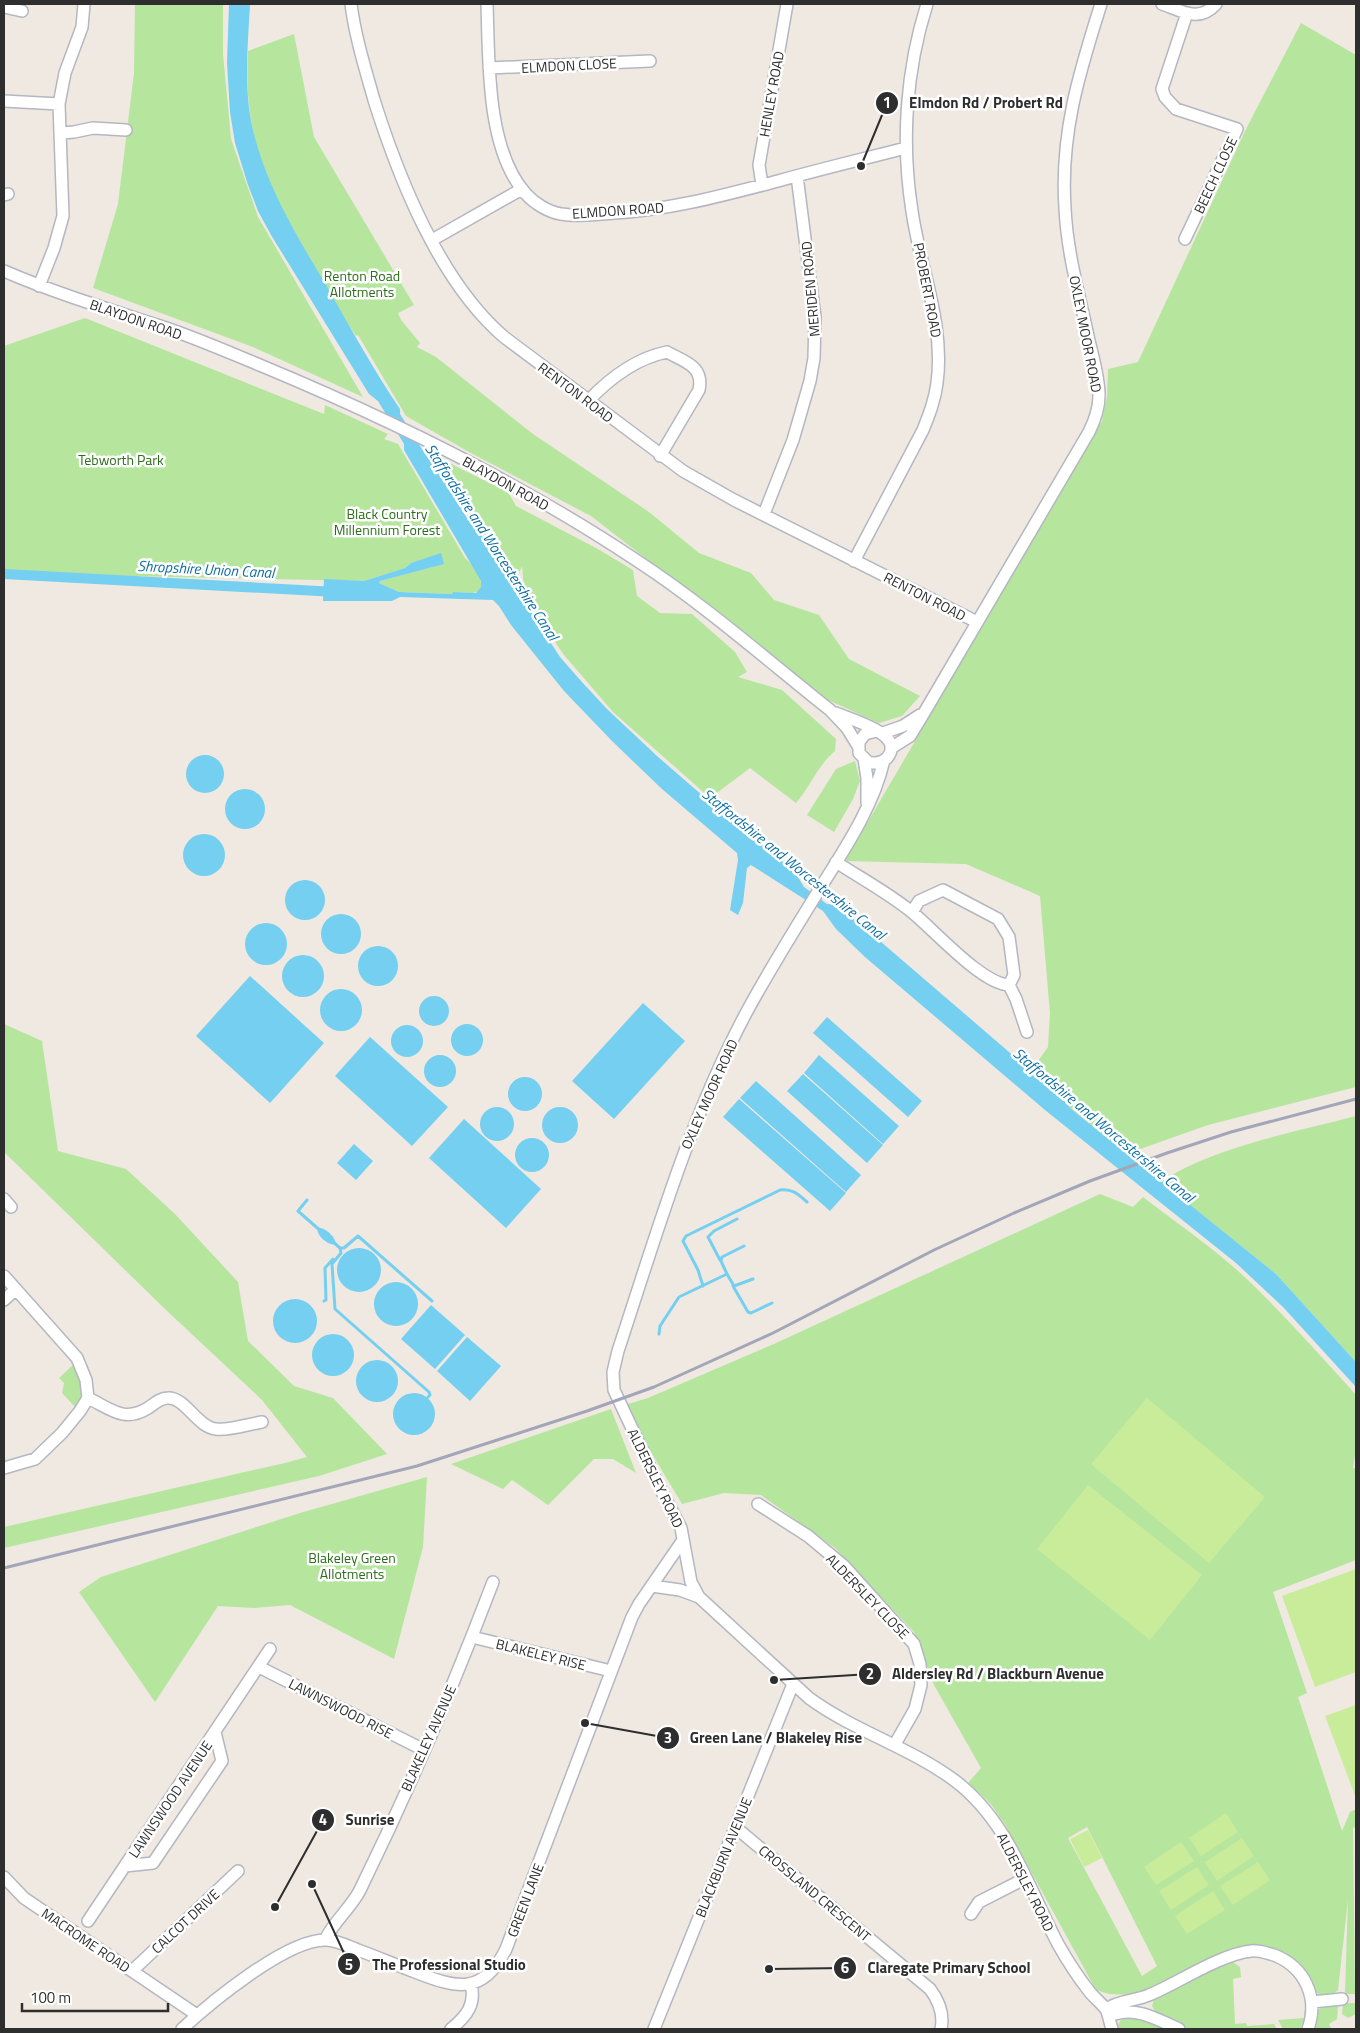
<svg xmlns="http://www.w3.org/2000/svg" width="1360" height="2033" font-family="'Titillium Web',sans-serif">
<style>
.green{fill:#b6e59e;fill-rule:evenodd}
.pitch{fill:#c9ec9a}
.water{fill:#75cff0}
.lines{fill:none;stroke-linecap:round;stroke-linejoin:round}
.stream{stroke:#75cff0;stroke-width:3}
.canal{stroke:#75cff0;stroke-width:10}
.minor-casing{stroke:#b4b7c1;stroke-width:14}
.minor{stroke:#fff;stroke-width:11}
.rail{stroke:#a3a6b8;stroke-width:3}
.labels{text-anchor:middle;dominant-baseline:central;stroke-width:5;stroke-linejoin:round;paint-order:stroke}
.street-label{font-size:14px;fill:#2e2e2e;stroke:#fff}
.park-label{font-size:14px;fill:#2c6e1b;stroke:#fff}
.water-label{font-size:15px;font-style:italic;fill:#0d6fa3;stroke:#fff}
.leader{fill:none;stroke:#2e2e2e;stroke-width:2}
.callout-dot{fill:#2e2e2e;stroke:#fff;stroke-width:2}
.mark-label{font-size:15px;text-anchor:middle;font-weight:bold;fill:#fff}
.callout-label{font-size:15px;text-anchor:middle;font-weight:bold;fill:#2e2e2e;stroke:#fff;stroke-width:5;stroke-linejoin:round;paint-order:stroke}
</style>
<rect width="100%" height="100%" fill="#efe9e1"/>
<path class="green" d="M 135,4 L 223,4 L 223,54 L 231,139 L 258,217 L 363,397 L 253,347 L 93,288 L 118,204 L 134,73 Z
M 1301,23 L 1356,55 L 1356,1087 L 1208,1125 L 1126,1154 L 1070,1109 L 1058,1094 L 1031,1071 L 1048,1047 L 1050,1013 L 1040,896 L 966,864 L 845,861 L 1102,421 L 1107,397 L 1108,369 L 1138,362 L 1246,129 Z
M 294,34 L 314,137 L 414,305 L 398,313 L 401,320 L 420,343 L 417,347 L 436,357 L 533,434 L 649,512 L 699,553 L 751,573 L 774,600 L 819,615 L 849,659 L 920,696 L 902,716 L 879,723 L 828,700 L 591,516 L 469,452 L 406,416 L 358,335 L 356,336 L 347,323 C 311,259 263,194 251,120 C 247,97 247,73 248,51 Z
M 85,318 L 324,414 L 325,405 L 388,434 L 384,439 L 398,444 L 465,558 C 474,565 485,580 480,591 L 472,593 L 453,592 L 452,594 L 399,592 L 379,583 L 380,581 L 443,564 L 441,554 L 411,563 L 405,568 L 364,581 L 83,575 L 4,570 L 4,346 Z
M 431,454 L 508,492 L 516,506 L 596,548 L 633,570 L 637,596 L 660,613 L 692,614 L 735,652 L 747,672 L 738,677 L 782,690 L 836,739 L 835,751 C 818,765 810,787 796,803 L 750,768 L 710,798 L 613,712 L 564,655 L 535,613 L 537,610 L 524,588 L 522,566 L 518,576 L 470,517 Z
M 855,761 L 860,781 L 853,799 L 834,832 L 807,815 L 836,769 Z
M 4,1024 L 42,1041 L 58,1151 L 126,1169 L 175,1214 L 238,1282 L 248,1341 L 294,1386 L 333,1398 L 387,1454 L 319,1476 L 4,1548 L 4,1527 L 285,1463 L 307,1457 L 262,1400 L 165,1309 L 4,1152 Z
M 1356,1116 L 1356,1362 L 1276,1274 L 1161,1182 C 1212,1147 1296,1132 1356,1116 Z
M 1100,1194 L 1133,1207 L 1143,1197 C 1179,1225 1218,1251 1251,1283 C 1288,1319 1322,1357 1356,1395 L 1356,1449 L 1353,1468 L 1355,1468 L 1356,1465 L 1356,1560 L 1273,1592 L 1307,1693 L 1298,1697 L 1342,1831 L 1350,1812 L 1356,1809 L 1356,1827 L 1353,1828 L 1355,1994 L 1345,1994 L 1348,1899 L 1338,1990 L 1332,1995 L 1320,1995 L 1257,1947 L 1132,1999 L 1133,1995 L 1109,1994 L 1096,1990 L 1006,1826 L 990,1803 L 968,1783 L 981,1768 L 934,1685 L 914,1632 L 835,1548 L 761,1495 L 724,1493 L 682,1504 L 636,1427 L 625,1405 L 648,1398 L 776,1343 ZM 1087,1827 L 1157,1966 L 1142,1976 L 1068,1838 Z
M 74,1364 C 83,1383 86,1389 76,1408 L 62,1393 L 64,1383 L 59,1378 Z
M 611,1409 L 636,1473 L 613,1459 L 594,1459 L 548,1505 L 512,1480 L 503,1489 L 451,1464 Z
M 427,1477 L 423,1547 L 394,1659 L 290,1605 L 254,1608 L 218,1606 L 155,1702 L 79,1592 L 101,1577 L 300,1513 Z
M 1228,1962 L 1233,1962 L 1240,1967 L 1241,1977 L 1233,1979 L 1235,2024 L 1246,2023 L 1247,2026 L 1274,2024 L 1277,2029 L 1186,2029 L 1157,2015 L 1152,2006 L 1155,1996 Z
M 1343,2003 L 1356,2003 L 1356,2014 L 1348,2018 L 1342,2014 Z
M 1338,2005 L 1337,2019 L 1329,2024 L 1331,2028 L 1312,2029 C 1317,2009 1316,2006 1338,2005 Z
M 1127,2017 L 1135,2017 L 1166,2029 L 1116,2029 L 1120,2021 Z
M 1304,2018 L 1300,2029 L 1283,2029 L 1278,2020 Z"/>
<path class="pitch" d="M 1147,1398 L 1265,1497 L 1209,1563 L 1091,1464 Z
M 1088,1485 L 1202,1575 L 1150,1640 L 1037,1549 Z
M 1356,1569 L 1356,1672 L 1315,1687 L 1282,1596 Z
M 1356,1705 L 1356,1798 L 1325,1716 Z
M 1226,1813 L 1238,1832 L 1201,1856 L 1189,1838 Z
M 1088,1830 L 1102,1858 L 1084,1867 L 1070,1839 Z
M 1242,1838 L 1254,1856 L 1217,1881 L 1205,1862 Z
M 1181,1842 L 1194,1861 L 1156,1885 L 1144,1867 Z
M 1258,1862 L 1270,1880 L 1233,1905 L 1220,1886 Z
M 1197,1867 L 1209,1885 L 1171,1910 L 1159,1891 Z
M 1213,1891 L 1225,1910 L 1187,1934 L 1175,1916 Z"/>
<path class="water" d="M 229,4 L 250,4 C 248,42 244,83 251,121 C 263,181 295,233 326,285 C 350,327 373,369 400,409 L 400,414 L 427,457 L 433,462 L 468,520 L 509,566 L 521,596 L 532,614 L 560,657 L 581,681 L 607,709 L 657,756 L 741,829 L 773,852 L 798,877 L 804,887 L 827,904 L 838,905 L 1058,1094 L 1071,1109 L 1276,1274 L 1356,1362 L 1356,1387 L 1283,1307 L 1236,1263 L 1045,1110 L 865,957 L 836,929 L 823,911 L 751,865 L 747,868 L 743,903 L 738,915 L 730,910 L 738,860 L 737,853 L 662,789 L 614,743 L 564,691 L 511,625 L 499,606 L 493,600 L 400,597 L 392,601 L 323,601 L 324,579 L 364,581 L 405,568 L 411,563 L 441,553 L 444,564 L 380,581 L 379,583 L 399,592 L 452,594 L 453,592 L 476,593 L 481,587 L 481,581 L 404,450 L 404,444 L 378,401 L 369,394 L 271,235 L 258,211 L 248,185 L 235,143 L 230,112 L 227,63 Z
M186 774a19 19 0 1 1 38 0a19 19 0 1 1-38 0Z
M225 809a20 20 0 1 1 40 0a20 20 0 1 1-40 0Z
M183 855a21 21 0 1 1 42 0a21 21 0 1 1-42 0Z
M285 900a20 20 0 1 1 40 0a20 20 0 1 1-40 0Z
M321 934a20 20 0 1 1 40 0a20 20 0 1 1-40 0Z
M245 944a21 21 0 1 1 42 0a21 21 0 1 1-42 0Z
M358 966a20 20 0 1 1 40 0a20 20 0 1 1-40 0Z
M282 976a21 21 0 1 1 42 0a21 21 0 1 1-42 0Z
M 250,976 L 324,1043 L 270,1103 L 196,1036 Z
M320 1010a21 21 0 1 1 42 0a21 21 0 1 1-42 0Z
M419 1011a15 15 0 1 1 30 0a15 15 0 1 1-30 0Z
M 643,1003 L 685,1041 L 614,1119 L 572,1081 Z
M 827,1017 L 922,1101 L 908,1117 L 813,1033 Z
M451 1040a16 16 0 1 1 32 0a16 16 0 1 1-32 0Z
M391 1041a16 16 0 1 1 32 0a16 16 0 1 1-32 0Z
M 370,1037 L 448,1107 L 412,1146 L 335,1076 Z
M424 1071a16 16 0 1 1 32 0a16 16 0 1 1-32 0Z
M 819,1055 L 899,1126 L 883,1144 L 804,1073 Z
M 803,1074 L 883,1145 L 867,1163 L 787,1091 Z
M508 1094a17 17 0 1 1 34 0a17 17 0 1 1-34 0Z
M 756,1081 L 861,1175 L 846,1192 L 740,1098 Z
M 739,1099 L 846,1193 L 830,1211 L 723,1117 Z
M480 1124a17 17 0 1 1 34 0a17 17 0 1 1-34 0Z
M542 1125a18 18 0 1 1 36 0a18 18 0 1 1-36 0Z
M 464,1119 L 541,1189 L 506,1228 L 429,1158 Z
M515 1155a17 17 0 1 1 34 0a17 17 0 1 1-34 0Z
M 354,1144 L 373,1161 L 356,1180 L 337,1163 Z
M337 1270a22 22 0 1 1 44 0a22 22 0 1 1-44 0Z
M374 1304a22 22 0 1 1 44 0a22 22 0 1 1-44 0Z
M273 1321a22 22 0 1 1 44 0a22 22 0 1 1-44 0Z
M 431,1305 L 465,1335 L 435,1369 L 401,1339 Z
M312 1355a21 21 0 1 1 42 0a21 21 0 1 1-42 0Z
M 467,1337 L 501,1366 L 470,1401 L 437,1371 Z
M356 1381a21 21 0 1 1 42 0a21 21 0 1 1-42 0Z
M393 1414a21 21 0 1 1 42 0a21 21 0 1 1-42 0Z"/>
<g class="lines">
<path class="stream" d="M 307,1200 L 298,1211 L 340,1248 L 344,1248 L 358,1236 L 432,1301
M 319,1229 C 325,1230 332,1236 334,1242
M 319,1230 C 320,1236 327,1242 333,1243
M 340,1248 L 341,1253 L 332,1264 L 335,1309 L 429,1392 L 430,1395 L 428,1397
M 720,1260 L 708,1237 L 714,1231 L 737,1219
M 727,1274 L 734,1286 L 753,1279
M 703,1286 L 698,1270 L 683,1241 L 686,1236 L 780,1190 C 792,1188 799,1195 807,1202
M 733,1286 L 748,1312 L 751,1313 L 772,1303
M 324,1301 L 326,1300 L 325,1268 L 333,1259
M 659,1334 L 660,1326 L 679,1297 L 727,1274 L 721,1261 L 722,1257 L 744,1246"/>
<path class="canal" d="M 4,574 L 337,592"/>
<defs>
<path id="minor" d="M 351,4 C 355,36 365,68 374,100 C 399,179 439,281 504,337 L 683,471 L 734,500 L 977,622
M 487,4 C 489,60 486,150 526,194 C 534,203 548,212 561,214 C 579,217 597,214 614,213 C 670,210 724,195 778,181 C 821,169 863,159 906,148
M 1162,4 C 1182,11 1199,23 1216,4
M 4,7 L 22,11
M 489,68 L 650,61
M 4,101 L 59,104
M 61,133 L 74,132 L 93,128 L 126,130
M 762,185 L 759,165 L 787,4
M 4,195 L 8,194
M 1185,239 L 1237,129 L 1176,109 L 1165,97 L 1162,89 L 1187,13
M 432,240 L 522,189
M 4,271 C 55,293 108,309 160,326 C 194,337 228,352 262,366 C 392,420 521,483 639,562 C 706,606 767,660 830,710 L 847,728 L 858,746
M 39,286 L 54,248 L 63,216 L 59,104 L 65,73 L 82,27 L 84,4
M 588,401 C 609,379 637,358 667,352 C 685,362 704,366 699,390 L 660,456
M 764,514 L 793,440 L 810,381 L 814,358 L 815,317 L 797,176
M 854,561 L 923,430 C 929,415 935,400 937,383 C 945,324 920,268 912,211 C 901,142 906,70 927,4
M 836,713 C 851,720 907,734 887,758 C 882,763 875,764 868,762 L 859,753 L 859,742 L 865,734 L 877,731
M 883,733 L 903,726 L 920,715
M 891,748 L 910,736 L 924,713 L 1089,432 C 1095,420 1099,409 1099,396 C 1099,375 1092,355 1088,336 C 1079,294 1067,252 1065,208 C 1060,135 1079,73 1101,4
M 864,759 L 867,778 L 867,803
M 884,760 C 874,804 848,844 824,882 C 797,926 769,970 745,1015 C 688,1123 656,1236 618,1351 L 613,1372 L 614,1390 L 660,1488 L 681,1528 L 691,1582 L 699,1597 L 809,1698 C 854,1731 909,1747 954,1780 C 1008,1820 1028,1887 1058,1944 C 1067,1960 1078,1977 1089,1991 C 1094,1998 1103,2004 1107,2011 C 1109,2017 1110,2023 1112,2029
M 836,862 C 862,879 890,894 913,913 C 935,931 982,984 1009,985 L 1014,975 L 1009,937 L 998,919 L 943,890 L 919,901 L 912,912
M 1009,985 L 1016,999 L 1027,1032
M 4,1199 L 11,1207
M 4,1276 L 77,1358 L 86,1380 L 88,1398 L 80,1411 L 62,1433 L 35,1459 L 4,1468
M 4,1300 L 16,1289
M 88,1398 C 111,1409 124,1423 148,1408 C 154,1404 160,1398 168,1398 C 185,1397 197,1427 216,1429 C 228,1431 249,1424 262,1422
M 758,1504 L 808,1536 L 844,1566 L 914,1644 L 920,1664 L 921,1685 L 915,1709 L 895,1744
M 652,1586 L 680,1590 L 699,1597
M 472,1637 L 611,1671
M 259,1667 L 424,1750
M 735,1827 L 930,1989 C 939,2001 944,2015 941,2029
M 125,1866 L 153,1863 L 222,1761 L 215,1732
M 4,1877 L 24,1898 L 197,2015
M 971,1914 L 979,1902 L 1026,1878
M 88,1921 L 270,1649
M 325,1940 C 334,1921 351,1908 360,1890 C 409,1790 453,1687 493,1582
M 132,1971 L 238,1871
M 1312,2002 L 1342,1999
M 182,2029 C 210,2003 287,1939 326,1940 C 336,1940 348,1946 358,1950 C 377,1957 396,1965 415,1972 C 456,1988 483,1996 506,1949 L 632,1617 L 639,1604 L 683,1540
M 451,2029 C 467,2016 476,2004 471,1984
M 654,2029 L 793,1684
M 1179,2029 C 1158,2020 1138,2007 1115,2014 L 1106,2009 C 1120,2000 1135,2001 1149,1995 C 1178,1983 1221,1954 1251,1951 C 1259,1950 1266,1953 1274,1955 C 1305,1967 1319,1998 1308,2029"/>
</defs>
<use href="#minor" class="minor-casing"/>
<use href="#minor" class="minor"/>
<path class="rail" d="M 4,1568 L 417,1466 L 587,1411 L 654,1387 L 773,1333 L 934,1250 L 1014,1213 L 1090,1181 L 1167,1153 L 1231,1132 L 1356,1099"/>
</g>
<g class="labels">
<g class="street-label">
<text transform="translate(569 65) rotate(-3)">ELMDON CLOSE</text>
<text transform="translate(771 94) rotate(-80)">HENLEY ROAD</text>
<text transform="translate(1215 175) rotate(-65)">BEECH CLOSE</text>
<text transform="translate(618 210) rotate(-4)">ELMDON ROAD</text>
<text transform="translate(810 289) rotate(-95)">MERIDEN ROAD</text>
<text transform="translate(928 290) rotate(79)">PROBERT ROAD</text>
<text transform="translate(136 319) rotate(19)">BLAYDON ROAD</text>
<text transform="translate(1086 334) rotate(79)">OXLEY MOOR ROAD</text>
<text transform="translate(576 392) rotate(37)">RENTON ROAD</text>
<text transform="translate(506 483) rotate(29)">BLAYDON ROAD</text>
<text transform="translate(925 596) rotate(27)">RENTON ROAD</text>
<text transform="translate(709 1094) rotate(-66)">OXLEY MOOR ROAD</text>
<text transform="translate(656 1478) rotate(64)">ALDERSLEY ROAD</text>
<text transform="translate(868 1596) rotate(46)">ALDERSLEY CLOSE</text>
<text transform="translate(541 1654) rotate(14)">BLAKELEY RISE</text>
<text transform="translate(341 1708) rotate(27)">LAWNSWOOD RISE</text>
<text transform="translate(428 1738) rotate(-66)">BLAKELEY AVENUE</text>
<text transform="translate(170 1799) rotate(-56)">LAWNSWOOD AVENUE</text>
<text transform="translate(723 1857) rotate(-68)">BLACKBURN AVENUE</text>
<text transform="translate(1026 1882) rotate(63)">ALDERSLEY ROAD</text>
<text transform="translate(815 1893) rotate(40)">CROSSLAND CRESCENT</text>
<text transform="translate(525 1900) rotate(-69)">GREEN LANE</text>
<text transform="translate(185 1921) rotate(-43)">CALCOT DRIVE</text>
<text transform="translate(86 1940) rotate(34)">MACROME ROAD</text>
</g>
<g class="park-label">
<text x="362" y="275">Renton Road<tspan x="362" dy="16">Allotments</tspan></text>
<text x="121" y="459">Tebworth Park</text>
<text x="387" y="513">Black Country<tspan x="387" dy="16">Millennium Forest</tspan></text>
<text x="352" y="1557">Blakeley Green<tspan x="352" dy="16">Allotments</tspan></text>
</g>
<g class="water-label">
<text transform="translate(492 542) rotate(57)">Staffordshire and Worcestershire Canal</text>
<text transform="translate(206 569) rotate(3)">Shropshire Union Canal</text>
<text transform="translate(794 864) rotate(39)">Staffordshire and Worcestershire Canal</text>
<text transform="translate(1104 1125) rotate(40)">Staffordshire and Worcestershire Canal</text>
</g>
</g>
<path class="leader" d="M861 166L887 103M774 1680L870 1674M585 1723L668 1738M275 1907L323 1820M312 1884L349 1964M769 1969L845 1968"/>
<g class="callout-dot">
<circle cx="861" cy="166" r="5"/>
<circle cx="774" cy="1680" r="5"/>
<circle cx="585" cy="1723" r="5"/>
<circle cx="275" cy="1907" r="5"/>
<circle cx="312" cy="1884" r="5"/>
<circle cx="769" cy="1969" r="5"/>
<circle cx="887" cy="103" r="12"/>
<circle cx="870" cy="1674" r="12"/>
<circle cx="668" cy="1738" r="12"/>
<circle cx="323" cy="1820" r="12"/>
<circle cx="349" cy="1964" r="12"/>
<circle cx="845" cy="1968" r="12"/>
</g>
<g class="mark-label">
<text x="887" y="108">1</text>
<text x="870" y="1679">2</text>
<text x="668" y="1743">3</text>
<text x="323" y="1825">4</text>
<text x="349" y="1970">5</text>
<text x="845" y="1973">6</text>
</g>
<g class="callout-label">
<text x="986" y="108">Elmdon Rd / Probert Rd</text>
<text x="998" y="1679">Aldersley Rd / Blackburn Avenue</text>
<text x="776" y="1743">Green Lane / Blakeley Rise</text>
<text x="370" y="1825">Sunrise</text>
<text x="449" y="1970">The Professional Studio</text>
<text x="949" y="1973">Claregate Primary School</text>
</g>
<rect width="1360" height="2033" fill="none" stroke="#2e2e2e" stroke-width="10"/>
<path d="M22 2003v8h146v-8" fill="none" stroke="#2e2e2e" stroke-width="2.5"/>
<text x="30" y="2003" font-size="15" fill="#2e2e2e" stroke="#ffffff" stroke-width="4" paint-order="stroke">100 m</text>
</svg>
